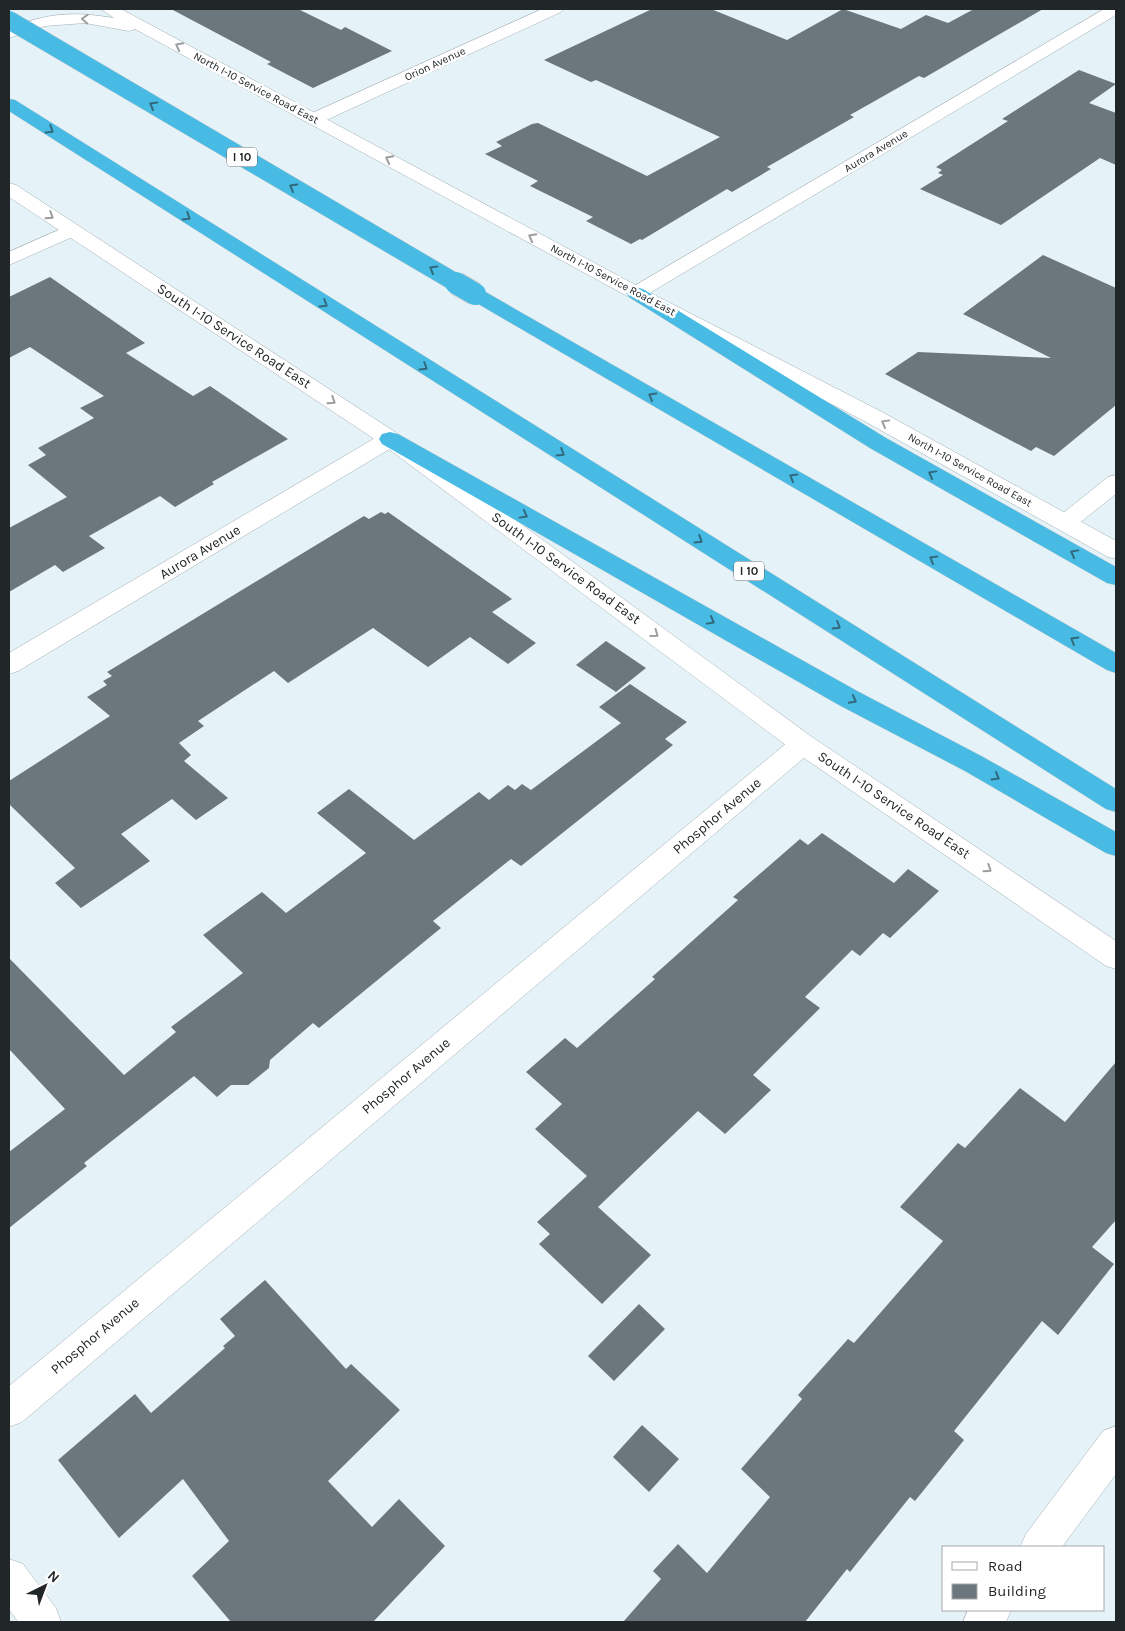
<svg xmlns="http://www.w3.org/2000/svg" width="1125" height="1631" font-family="Karla,sans-serif">
<style>
.building{fill:#6b777d}
.lines{fill:none;stroke-linecap:round;stroke-linejoin:round}
.minor-casing{stroke:#a2afb4;stroke-width:1}
.tertiary-casing{stroke:#a2afb4;stroke-width:1}
.motorway-casing{stroke:#cecfd0;stroke-width:1}
.minor{fill:#fff;fill-rule:evenodd}
.tertiary{fill:#fff;fill-rule:evenodd}
.motorway{fill:#47bbe4;fill-rule:evenodd}
.motorway-bridge-far1-casing{stroke:#cecfd0;stroke-width:19;stroke-linecap:butt}
.motorway-bridge-casing{stroke:#cecfd0;stroke-width:24;stroke-linecap:butt}
.motorway-bridge-far1{stroke:#47bbe4;stroke-width:18}
.motorway-bridge{stroke:#47bbe4;stroke-width:22}
.oneway{stroke:#9b9d9e}
.oneway2{stroke:#32697d}
.labels{text-anchor:middle;dominant-baseline:central;stroke-width:5;stroke-linejoin:round;paint-order:stroke}
.far-street-label{font-size:11px;fill:#212628;stroke:#fff}
.shield{fill:#fff;stroke:#646768;stroke-width:1}
.shield-label{font-size:12px;font-weight:bold;fill:#212628}
.street-label{font-size:14px;fill:#212628;stroke:#fff}
</style>
<rect width="100%" height="100%" fill="#e5f2f8"/>
<path class="building" d="M 171,9 L 298,9 L 341,30 L 345,27 L 392,51 L 313,88 L 267,64 L 271,62 Z
M 652,9 L 711,9 L 787,40 L 843,9 L 901,29 L 926,15 L 948,23 L 974,9 L 1043,9 L 924,78 L 919,76 L 850,115 L 854,117 L 767,167 L 771,169 L 732,192 L 727,189 L 642,240 L 640,239 L 631,244 L 586,221 L 593,217 L 530,186 L 538,181 L 485,154 L 502,146 L 496,142 L 532,124 L 538,123 L 647,176 L 720,137 L 596,80 L 591,82 L 544,60 Z
M 1079,70 L 1116,84 L 1089,103 L 1116,113 L 1116,165 L 1100,158 L 1001,225 L 920,189 L 943,175 L 938,173 L 942,170 L 936,167 L 1008,121 L 1002,119 Z
M 1043,255 L 1116,288 L 1116,405 L 1054,456 L 1036,447 L 1031,451 L 885,374 L 918,352 L 1051,358 L 963,314 Z
M 50,277 L 145,343 L 126,353 L 193,396 L 210,386 L 288,439 L 212,482 L 214,484 L 175,507 L 160,496 L 89,536 L 105,548 L 63,572 L 55,565 L 9,592 L 9,528 L 67,497 L 28,465 L 46,455 L 38,448 L 94,418 L 80,408 L 104,396 L 30,347 L 9,358 L 9,297 Z
M 381,512 L 385,514 L 388,512 L 512,599 L 492,612 L 536,643 L 508,664 L 470,637 L 428,667 L 373,628 L 288,683 L 274,671 L 198,721 L 204,726 L 179,743 L 191,755 L 184,761 L 228,798 L 196,820 L 172,799 L 121,834 L 150,861 L 81,908 L 55,883 L 75,868 L 9,804 L 9,781 L 110,716 L 87,697 L 107,685 L 103,681 L 112,676 L 107,672 L 364,516 L 369,519 Z
M 606,641 L 646,668 L 616,692 L 576,665 Z
M 630,684 L 687,722 L 665,739 L 673,745 L 521,866 L 511,859 L 433,921 L 441,928 L 319,1028 L 313,1023 L 270,1060 L 269,1068 L 248,1085 L 231,1085 L 217,1097 L 194,1076 L 84,1163 L 87,1166 L 9,1228 L 9,1152 L 65,1109 L 9,1049 L 9,958 L 124,1075 L 176,1032 L 171,1027 L 243,973 L 203,935 L 262,892 L 286,913 L 366,853 L 317,813 L 349,789 L 414,840 L 479,792 L 489,800 L 508,785 L 515,790 L 522,784 L 531,790 L 621,723 L 599,707 Z
M 822,833 L 894,883 L 908,869 L 939,891 L 890,938 L 883,933 L 860,956 L 852,950 L 805,997 L 820,1008 L 753,1075 L 771,1090 L 725,1134 L 698,1111 L 598,1207 L 651,1255 L 602,1304 L 539,1244 L 550,1234 L 537,1222 L 587,1176 L 535,1129 L 562,1104 L 526,1072 L 565,1038 L 577,1048 L 655,979 L 652,977 L 738,900 L 733,897 L 800,839 L 808,845 Z
M 1116,1062 L 1116,1220 L 1092,1247 L 1114,1264 L 1058,1335 L 1042,1321 L 954,1431 L 964,1440 L 915,1501 L 910,1497 L 850,1572 L 847,1569 L 805,1622 L 623,1622 L 661,1579 L 653,1571 L 678,1544 L 707,1573 L 770,1497 L 741,1469 L 802,1399 L 798,1395 L 848,1339 L 854,1343 L 943,1241 L 900,1207 L 958,1143 L 965,1148 L 1020,1088 L 1065,1122 Z
M 265,1280 L 346,1369 L 351,1364 L 400,1410 L 328,1481 L 372,1527 L 399,1499 L 445,1546 L 373,1622 L 231,1622 L 192,1576 L 229,1541 L 183,1479 L 119,1538 L 58,1460 L 135,1394 L 151,1413 L 225,1348 L 223,1346 L 235,1336 L 220,1319 Z
M 639,1304 L 665,1329 L 614,1381 L 588,1356 Z
M 642,1425 L 679,1459 L 649,1492 L 613,1457 Z"/>
<g class="lines">
<defs>
<path id="minor" d="M 542,9 L 563,9 L 561,12 L 320,123 L 314,124 L 308,123 L 305,119 L 308,115 Z
M 1104,9 L 1116,9 L 1116,15 L 643,297 L 636,299 L 629,297 L 626,293 L 629,289 Z
M 72,224 L 79,226 L 82,230 L 79,234 L 9,265 L 9,252 Z
M 390,432 L 398,434 L 401,439 L 398,444 L 18,671 L 9,674 L 9,653 L 382,434 Z
M 1116,475 L 1116,494 L 1073,528 L 1065,531 L 1057,528 L 1053,523 L 1057,518 L 1108,477 Z
M 803,734 L 812,737 L 816,744 L 812,751 L 22,1422 L 9,1427 L 9,1386 L 794,737 Z
M 1116,1426 L 1116,1474 L 1062,1547 L 1020,1547 L 1026,1534 L 1103,1431 Z
M 9,1559 L 23,1564 L 56,1608 L 61,1622 L 18,1622 L 9,1609 Z
M 968,1610 L 1011,1610 L 1006,1622 L 963,1622 Z"/>
<path id="tertiary" d="M 101,9 L 121,9 L 643,289 L 882,412 L 1116,541 L 1116,559 L 1108,557 L 866,422 L 629,297 L 135,29 L 129,31 L 85,23 L 45,26 L 9,38 L 9,28 C 49,13 72,11 114,18 Z
M 9,183 L 16,185 L 398,434 L 812,737 L 1116,941 L 1116,969 L 1106,966 L 794,751 L 382,444 L 9,197 Z"/>
<path id="motorway" d="M 9,99 L 15,100 L 1116,789 L 1116,812 L 1106,809 L 9,111 Z
M 636,287 L 643,289 L 886,438 L 1116,567 L 1116,585 L 1107,583 L 870,448 L 629,297 L 626,293 L 629,289 Z
M 475,288 L 482,290 L 1116,653 L 1116,673 L 1107,670 L 468,298 L 465,294 L 468,290 Z
M 390,432 L 398,434 L 857,691 L 983,757 L 1116,832 L 1116,856 L 1106,853 L 965,771 L 839,705 L 382,444 L 379,439 L 382,434 Z"/>
</defs>
<use href="#minor" class="minor-casing"/>
<use href="#tertiary" class="tertiary-casing"/>
<use href="#motorway" class="motorway-casing"/>
<use href="#minor" class="minor"/>
<use href="#tertiary" class="tertiary"/>
<use href="#motorway" class="motorway"/>
<defs>
<path id="motorway-bridge-far1" d="M 9,20 L 458,284"/>
<path id="motorway-bridge" d="M 456,283 L 475,294"/>
</defs>
<use href="#motorway-bridge-far1" class="motorway-bridge-far1-casing"/>
<use href="#motorway-bridge" class="motorway-bridge-casing"/>
<use href="#motorway-bridge-far1" class="motorway-bridge-far1"/>
<use href="#motorway-bridge" class="motorway-bridge"/>
</g>
<defs><path id="oneway-chevron" d="M-2-3.5L2.5 0L-2 3.5" fill="none" stroke-width="1.6" stroke-linecap="round" stroke-linejoin="round" transform="scale(1.25)"/></defs>
<g class="oneway">
<use href="#oneway-chevron" transform="translate(85 19) rotate(-177)"/>
<use href="#oneway-chevron" transform="translate(179 46) rotate(-152)"/>
<use href="#oneway-chevron" transform="translate(389 159) rotate(-152)"/>
<use href="#oneway-chevron" transform="translate(50 216) rotate(33)"/>
<use href="#oneway-chevron" transform="translate(532 237) rotate(-152)"/>
<use href="#oneway-chevron" transform="translate(332 401) rotate(33)"/>
<use href="#oneway-chevron" transform="translate(885 423) rotate(-151)"/>
<use href="#oneway-chevron" transform="translate(655 634) rotate(36)"/>
<use href="#oneway-chevron" transform="translate(988 869) rotate(34)"/>
</g>
<g class="oneway2">
<use href="#oneway-chevron" transform="translate(153 105) rotate(-150)"/>
<use href="#oneway-chevron" transform="translate(50 130) rotate(32)"/>
<use href="#oneway-chevron" transform="translate(293 187) rotate(-150)"/>
<use href="#oneway-chevron" transform="translate(187 217) rotate(32)"/>
<use href="#oneway-chevron" transform="translate(433 269) rotate(-150)"/>
<use href="#oneway-chevron" transform="translate(324 304) rotate(32)"/>
<use href="#oneway-chevron" transform="translate(424 367) rotate(32)"/>
<use href="#oneway-chevron" transform="translate(652 396) rotate(-150)"/>
<use href="#oneway-chevron" transform="translate(561 453) rotate(32)"/>
<use href="#oneway-chevron" transform="translate(932 474) rotate(-151)"/>
<use href="#oneway-chevron" transform="translate(793 477) rotate(-150)"/>
<use href="#oneway-chevron" transform="translate(524 515) rotate(29)"/>
<use href="#oneway-chevron" transform="translate(699 540) rotate(32)"/>
<use href="#oneway-chevron" transform="translate(1074 553) rotate(-151)"/>
<use href="#oneway-chevron" transform="translate(933 559) rotate(-150)"/>
<use href="#oneway-chevron" transform="translate(711 621) rotate(29)"/>
<use href="#oneway-chevron" transform="translate(837 626) rotate(32)"/>
<use href="#oneway-chevron" transform="translate(1074 640) rotate(-150)"/>
<use href="#oneway-chevron" transform="translate(853 700) rotate(28)"/>
<use href="#oneway-chevron" transform="translate(996 777) rotate(30)"/>
</g>
<g class="labels">
<g class="far-street-label">
<text transform="translate(435 64) rotate(-25)">Orion Avenue</text>
<text transform="translate(256 88) rotate(28)">North I-10 Service Road East</text>
<text transform="translate(876 151) rotate(-31)">Aurora Avenue</text>
<text transform="translate(613 280) rotate(28)">North I-10 Service Road East</text>
<text transform="translate(970 470) rotate(29)">North I-10 Service Road East</text>
</g>
<g class="shield">
<rect x="227" y="147.5" width="30" height="19" rx="4"/>
<rect x="734" y="561.5" width="30" height="19" rx="4"/>
</g>
<g class="shield-label">
<text x="242" y="157">I 10</text>
<text x="749" y="571">I 10</text>
</g>
<g class="street-label">
<text transform="translate(234 336) rotate(33)">South I-10 Service Road East</text>
<text transform="translate(200 552) rotate(-31)">Aurora Avenue</text>
<text transform="translate(566 568) rotate(36)">South I-10 Service Road East</text>
<text transform="translate(894 805) rotate(34)">South I-10 Service Road East</text>
<text transform="translate(717 816) rotate(-40)">Phosphor Avenue</text>
<text transform="translate(406 1076) rotate(-40)">Phosphor Avenue</text>
<text transform="translate(95 1336) rotate(-40)">Phosphor Avenue</text>
</g>
</g>
<rect width="1125" height="1631" fill="none" stroke="#212628" stroke-width="20"/>
<rect x="942" y="1546" width="162" height="65" fill="#ffffff" stroke="#a6a8a9"/>
<rect x="952" y="1562" width="25" height="8" fill="#ffffff" stroke="#a6a8a9"/>
<text x="988" y="1571" font-size="15" fill="#212628">Road</text>
<rect x="952" y="1584" width="25" height="15" fill="#6b777d" stroke="#a6a8a9"/>
<text x="988" y="1596" font-size="15" fill="#212628">Building</text>
<g transform="translate(45 1586) rotate(42)" stroke="#ffffff" stroke-width="4" paint-order="stroke">
<path d="M0-4L9 19L0 12L-9 19Z" fill="#212628"/>
<text y="-8" font-size="14" font-weight="bold" text-anchor="middle" fill="#212628">N</text>
</g>
</svg>
